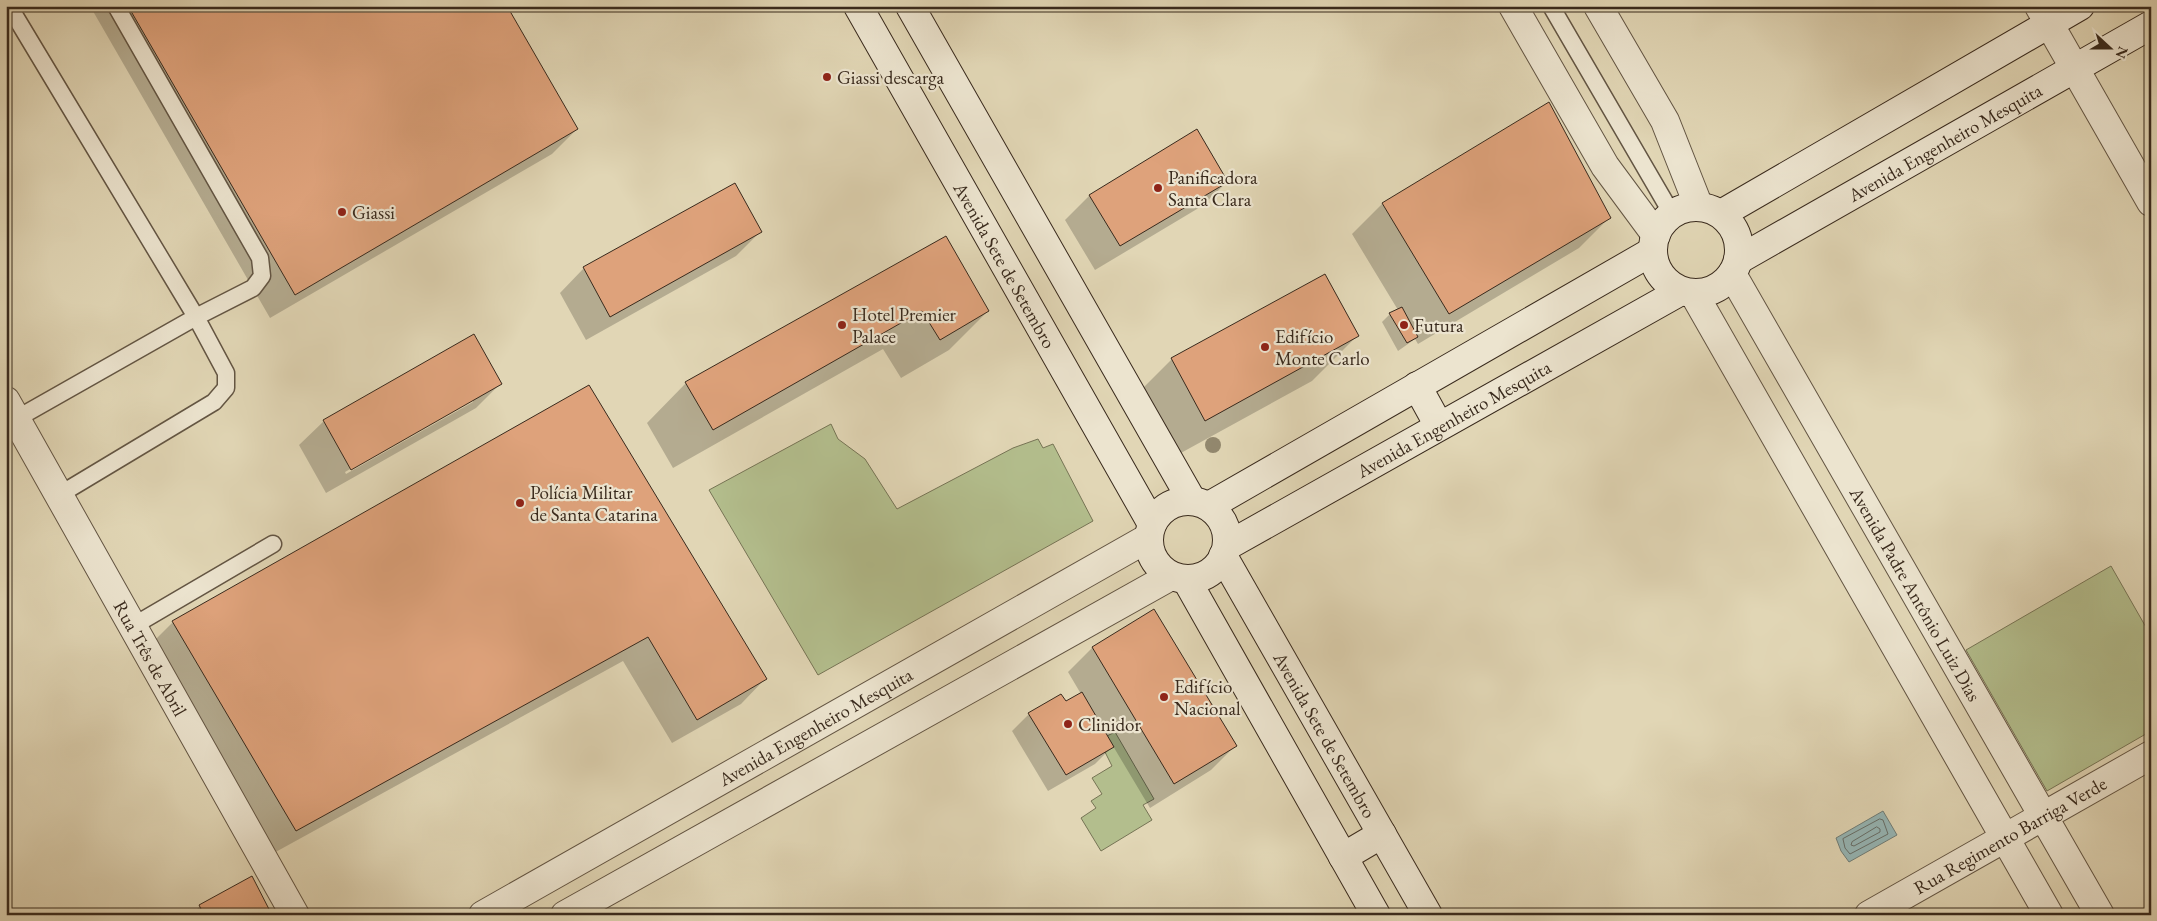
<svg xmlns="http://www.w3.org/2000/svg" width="2157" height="921" font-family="'EB Garamond',serif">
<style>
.grass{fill:#b3be8d;stroke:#767455}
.water{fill:#97b7b6;stroke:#717f79}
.shadow{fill:#0003;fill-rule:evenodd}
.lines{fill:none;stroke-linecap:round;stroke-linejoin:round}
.shore{stroke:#68706a;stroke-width:1}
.building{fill:#dea27b;stroke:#392a1d}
.service-casing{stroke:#635543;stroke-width:19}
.minor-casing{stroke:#635543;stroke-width:30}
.tertiary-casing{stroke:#635543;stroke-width:30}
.secondary-casing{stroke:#392a1d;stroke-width:30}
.service{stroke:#ece4cf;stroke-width:16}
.minor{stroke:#ece4cf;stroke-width:28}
.tertiary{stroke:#ece4cf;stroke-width:28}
.secondary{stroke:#ece4cf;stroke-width:28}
.tree{fill:#92886e}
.poi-dot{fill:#8f2418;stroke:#ece4cf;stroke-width:2}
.labels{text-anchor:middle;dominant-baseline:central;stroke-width:4.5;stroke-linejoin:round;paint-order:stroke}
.poi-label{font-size:19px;fill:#392a1d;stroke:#ece4cf;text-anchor:start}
.street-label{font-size:19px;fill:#392a1d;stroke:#ece4cf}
</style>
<rect width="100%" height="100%" fill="#e1d6b5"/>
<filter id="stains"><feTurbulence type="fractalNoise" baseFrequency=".004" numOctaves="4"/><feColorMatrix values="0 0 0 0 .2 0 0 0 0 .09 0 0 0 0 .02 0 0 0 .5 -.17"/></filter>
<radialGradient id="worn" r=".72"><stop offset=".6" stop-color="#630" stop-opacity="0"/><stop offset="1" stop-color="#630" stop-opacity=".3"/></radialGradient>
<path class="grass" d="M 831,424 L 838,439 L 865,459 L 897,509 L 1013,448 L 1038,439 L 1043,448 L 1053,444 L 1093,521 L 818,675 L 709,490 Z
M 2111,566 L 2151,636 L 2151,731 L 2047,791 L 1966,650 Z
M 1115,732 L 1154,799 L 1143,805 L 1152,820 L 1101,851 L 1081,818 L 1096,808 L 1091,801 L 1102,794 L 1092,778 L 1112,766 L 1105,752 L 1107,736 Z"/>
<path class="water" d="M 1883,811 L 1897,835 L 1849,862 L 1841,851 L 1836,838 Z"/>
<path class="shadow" d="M 90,6 L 506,6 L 577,129 L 552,154 L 270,318 Z
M 1549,104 L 1610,217 L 1579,248 L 1418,344 L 1415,339 L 1398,351 L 1382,322 L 1390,314 L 1398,310 L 1352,234 L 1382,204 Z
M 1197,130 L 1227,182 L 1202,206 L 1095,270 L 1065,220 L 1089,196 Z
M 760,232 L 736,256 L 586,340 L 560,293 L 584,268 Z
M 946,238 L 988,311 L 949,350 L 901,378 L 883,349 L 673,468 L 647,423 L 686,383 Z
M 1324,276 L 1357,336 L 1312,381 L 1159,465 L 1126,405 L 1172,359 Z
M 500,384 L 476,408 L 326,493 L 299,445 L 324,421 ZM 473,399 L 473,402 L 346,474 L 345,472 Z
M 588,387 L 765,679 L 741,704 L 672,743 L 623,661 L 272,854 L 149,646 L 173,622 Z
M 1154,611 L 1235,746 L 1211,770 L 1150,808 L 1113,746 L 1095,764 L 1048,791 L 1012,731 L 1029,714 L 1065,703 L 1081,694 L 1068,672 L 1092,648 Z
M 200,906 L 271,915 L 191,915 Z"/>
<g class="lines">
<path class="shore" d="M 1880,819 L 1883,820 L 1888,834 L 1850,854 L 1845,848 L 1843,839 Z
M 1877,827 L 1880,829 L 1880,832 L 1854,846 L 1851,845 L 1852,842 Z"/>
</g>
<path class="building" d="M 128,6 L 507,6 L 578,129 L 295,295 Z
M 1549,102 L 1611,218 L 1449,314 L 1382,203 Z
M 1197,129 L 1228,182 L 1120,246 L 1089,195 Z
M 735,183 L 762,232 L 610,317 L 583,267 Z
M 946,236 L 989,311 L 940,340 L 922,311 L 713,430 L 685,382 Z
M 1325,274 L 1359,336 L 1205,421 L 1171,358 Z
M 1402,307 L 1418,337 L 1407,343 L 1389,313 Z
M 474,334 L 502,384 L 351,470 L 323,420 Z
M 589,385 L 767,679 L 697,720 L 648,637 L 296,831 L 172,621 Z
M 1154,609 L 1237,746 L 1174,784 L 1092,647 Z
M 1082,692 L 1114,747 L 1066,775 L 1028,713 L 1061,694 L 1066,701 Z
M 252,876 L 272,915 L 204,915 L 199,905 Z"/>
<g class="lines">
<defs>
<path id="service" d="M 9,6 L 196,317 L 226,373 L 226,388 L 214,402 L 59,495
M 1551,6 L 1672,214
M 16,419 L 196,317 L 253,288 L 262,276 L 260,258 L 116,6
M 133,626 L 273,544"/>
<g id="minor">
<path d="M 2039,6 L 2151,202"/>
<path id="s1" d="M 6,401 L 295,915"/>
<path id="s2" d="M 1869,915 L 2151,755"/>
</g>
<g id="tertiary">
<path d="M 1513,6 L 1605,166 L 1656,235"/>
<path d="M 1598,6 L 1665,121 L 1699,207"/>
<path id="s3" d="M 1732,274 L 2100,915"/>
<path d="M 1694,294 L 2049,915"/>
<path id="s4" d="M 483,915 L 1148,538"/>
<path d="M 565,915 L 1171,576"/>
</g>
<g id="secondary">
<path id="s5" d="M 858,6 L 1152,524"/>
<path d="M 910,6 L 1191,499"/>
<circle cx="1696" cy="250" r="43"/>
<path d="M 1721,214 L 2080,6"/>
<path id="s6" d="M 1738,260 L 2151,25"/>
<path d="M 1417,386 L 1439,426"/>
<circle cx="1188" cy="540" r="39"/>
<path d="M 1209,506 L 1653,251"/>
<path id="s7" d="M 1227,546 L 1681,291"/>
<path id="s8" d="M 1223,556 L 1428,915"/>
<path d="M 1186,579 L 1376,915"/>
<path d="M 1343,857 L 1382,834"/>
</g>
</defs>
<use href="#service" class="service-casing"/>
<use href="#minor" class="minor-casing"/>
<use href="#tertiary" class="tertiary-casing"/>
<use href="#secondary" class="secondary-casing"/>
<use href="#service" class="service"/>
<use href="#minor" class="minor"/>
<use href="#tertiary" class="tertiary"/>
<use href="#secondary" class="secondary"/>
</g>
<circle class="tree" cx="1213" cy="445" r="8"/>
<g class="poi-dot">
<circle cx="827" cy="77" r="5"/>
<circle cx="1158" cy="188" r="5"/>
<circle cx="342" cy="212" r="5"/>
<circle cx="842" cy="325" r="5"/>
<circle cx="1404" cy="325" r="5"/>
<circle cx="1265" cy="347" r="5"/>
<circle cx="520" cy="503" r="5"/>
<circle cx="1164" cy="697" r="5"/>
<circle cx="1068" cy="724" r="5"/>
</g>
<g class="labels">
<g class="poi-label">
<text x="837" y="77">Giassi descarga</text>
<text x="1168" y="177">Panificadora<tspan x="1168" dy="22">Santa Clara</tspan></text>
<text x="352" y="212">Giassi</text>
<text x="852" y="314">Hotel Premier<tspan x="852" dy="22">Palace</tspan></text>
<text x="1414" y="325">Futura</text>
<text x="1275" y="336">Edifício<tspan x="1275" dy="22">Monte Carlo</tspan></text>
<text x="530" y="492">Polícia Militar<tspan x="530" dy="22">de Santa Catarina</tspan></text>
<text x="1174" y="686">Edifício<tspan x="1174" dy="22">Nacional</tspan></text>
<text x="1078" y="724">Clinidor</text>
</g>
<g class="street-label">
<text stroke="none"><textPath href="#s6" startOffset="238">Avenida Engenheiro Mesquita</textPath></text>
<text stroke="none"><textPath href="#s5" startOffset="298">Avenida Sete de Setembro</textPath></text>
<text stroke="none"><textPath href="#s7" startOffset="260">Avenida Engenheiro Mesquita</textPath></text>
<text stroke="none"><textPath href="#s3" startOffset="369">Avenida Padre Antônio Luiz Dias</textPath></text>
<text stroke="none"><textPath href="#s1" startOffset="295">Rua Três de Abril</textPath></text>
<text stroke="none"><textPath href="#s4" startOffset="382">Avenida Engenheiro Mesquita</textPath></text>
<text stroke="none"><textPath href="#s8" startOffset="206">Avenida Sete de Setembro</textPath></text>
<text stroke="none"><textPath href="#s2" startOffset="162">Rua Regimento Barriga Verde</textPath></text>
</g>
</g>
<rect width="2157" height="921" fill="none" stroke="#e1d6b5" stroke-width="25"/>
<rect x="8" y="8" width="2142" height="906" fill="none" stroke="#392a1d" stroke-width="2.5"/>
<rect x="12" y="12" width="2132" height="896" fill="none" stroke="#392a1d"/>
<g transform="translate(2110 48) rotate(111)" stroke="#ece4cf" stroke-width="4" paint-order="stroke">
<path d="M0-4L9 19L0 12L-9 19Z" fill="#392a1d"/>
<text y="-8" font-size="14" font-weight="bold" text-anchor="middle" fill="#392a1d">N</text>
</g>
<rect width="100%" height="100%" filter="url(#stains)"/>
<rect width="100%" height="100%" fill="url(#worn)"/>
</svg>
